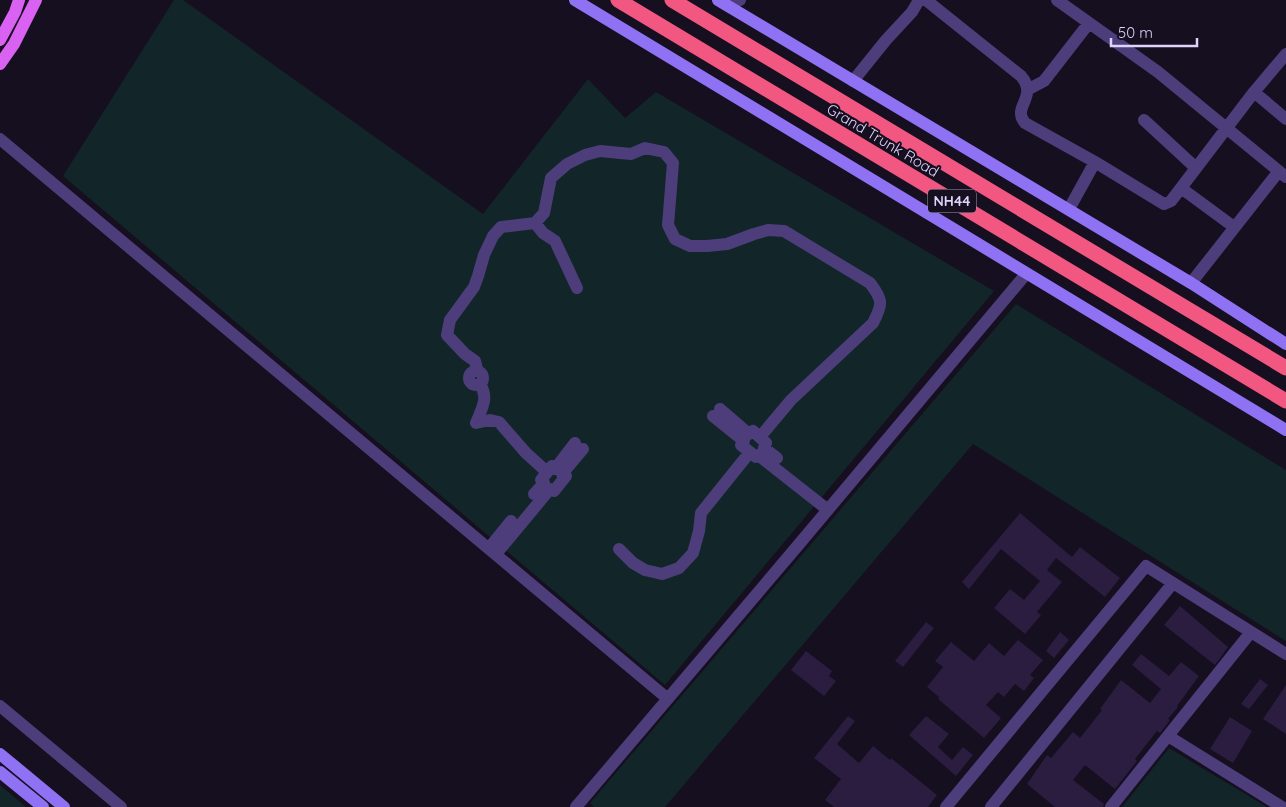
<svg xmlns="http://www.w3.org/2000/svg" width="1286" height="807" font-family="Quicksand,sans-serif">
<style>
.green{fill:#122529}
.building{fill:#2b1d3f}
.lines{fill:none;stroke-linecap:round;stroke-linejoin:round}
.street{stroke:#4d3e7b;stroke-width:12}
.secondary{stroke:#8f71f3;stroke-width:12}
.primary{stroke:#da62f2;stroke-width:12}
.highway{stroke:#f15780;stroke-width:15}
.labels{text-anchor:middle;dominant-baseline:central;stroke-width:4;stroke-linejoin:round;paint-order:stroke}
.shield{fill:#150f20;stroke:#a298b9;stroke-width:1}
.shield-label{font-size:14px;font-weight:bold;fill:#dfd2fb}
.street-label{font-size:15px;fill:#dfd2fb;stroke:#150f20}
</style>
<rect width="100%" height="100%" fill="#150f20"/>
<path class="green" d="M 174,0 L 183,0 L 483,214 L 588,79 L 625,118 L 656,92 L 994,291 L 665,685 L 63,176 Z
M 1016,304 L 1286,470 L 1286,641 L 973,444 L 665,807 L 594,807 L 590,803 Z
M 1169,748 L 1267,807 L 1122,807 Z
M 0,785 L 26,807 L 0,807 Z"/>
<path class="building" d="M 1020,513 L 1072,557 L 1080,547 L 1120,578 L 1105,597 L 1056,558 L 1047,570 L 1062,582 L 1037,612 L 1041,615 L 1025,634 L 994,608 L 1010,589 L 1024,600 L 1040,581 L 1001,549 L 969,589 L 962,582 Z
M 1180,606 L 1228,647 L 1215,665 L 1164,625 Z
M 926,622 L 934,628 L 903,667 L 895,661 Z
M 1060,632 L 1069,640 L 1054,658 L 1046,651 Z
M 1018,640 L 1043,660 L 1030,675 L 1034,678 L 1024,691 L 1015,684 L 1004,697 L 998,692 L 986,705 L 1001,718 L 984,738 L 938,699 L 939,697 L 927,687 L 943,667 L 935,661 L 951,642 L 974,661 L 989,643 L 1004,656 Z
M 806,651 L 832,671 L 829,676 L 836,681 L 824,696 L 791,670 Z
M 1141,654 L 1169,676 L 1181,662 L 1199,676 L 1177,706 L 1178,707 L 1168,719 L 1170,720 L 1160,733 L 1157,731 L 1135,759 L 1137,761 L 1115,789 L 1085,765 L 1073,780 L 1104,804 L 1103,807 L 1055,807 L 1027,784 L 1047,755 L 1051,758 L 1073,732 L 1080,738 L 1102,710 L 1100,709 L 1121,680 L 1150,703 L 1161,689 L 1132,665 Z
M 1260,679 L 1268,685 L 1249,709 L 1241,704 Z
M 1286,685 L 1286,734 L 1263,719 Z
M 848,716 L 855,721 L 837,744 L 859,763 L 873,746 L 890,760 L 891,758 L 937,795 L 928,807 L 834,807 L 825,800 L 841,779 L 814,758 Z
M 926,716 L 949,734 L 938,747 L 952,760 L 963,747 L 973,755 L 956,776 L 909,735 Z
M 1230,717 L 1252,731 L 1233,763 L 1210,749 Z"/>
<g class="lines">
<path class="street" d="M 926,0 L 1021,76 C 1039,97 1011,107 1025,123 L 1095,162 L 1164,204 L 1171,201 L 1254,92 L 1286,54
M 1057,0 L 1158,72 L 1286,177
M 728,6 L 740,0
M 853,81 L 886,40 L 912,12 L 919,0
M 1029,89 L 1044,81 L 1089,23
M 1254,92 L 1286,119
M 1144,120 L 1196,168
M 0,139 L 668,699
M 1181,188 L 1234,227
M 1069,209 L 1095,162
M 1191,283 L 1279,171
M 577,288 L 555,241 L 543,233 L 535,223 L 544,213 L 551,178 L 567,164 L 585,155 L 600,151 L 631,154 L 645,148 L 664,152 L 673,163 L 668,225 L 675,239 L 690,246 L 707,246 L 727,244 L 754,234 L 768,230 L 784,231 L 870,283 C 883,300 883,304 873,323 L 791,400 L 760,437
M 475,371 L 477,369 L 475,361 L 465,354 L 447,335 L 450,320 L 474,287 L 478,276 L 484,255 L 493,236 L 501,227 L 535,223
M469 378a7 7 0 1 1 14 0a7 7 0 1 1-14 0Z
M 480,384 C 489,398 482,408 476,423 L 490,420 L 499,422 L 526,453 L 547,472
M 720,409 L 749,434 L 753,431 L 766,443 L 764,448 L 777,458
M 713,416 L 744,441 L 741,445 L 756,457 L 758,455 L 828,510
M 534,494 L 544,483 L 541,480 L 552,466 L 555,469 L 575,443
M 489,548 L 511,521
M 619,549 L 633,563 L 645,570 L 662,574 L 679,568 L 693,553 L 699,531 L 701,513 L 750,452
M 496,554 L 550,489 L 554,491 L 566,476 L 562,474 L 583,449
M 0,706 L 121,807
M 1168,736 L 1282,807
M 576,807 L 800,543 L 1026,274
M 946,807 L 1146,566 L 1286,654
M 991,807 L 1173,583
M 1111,807 L 1251,632"/>
<path class="secondary" d="M 575,0 L 1286,430
M 718,0 L 1191,283 L 1286,344
M 0,754 L 64,807
M 0,772 L 43,807"/>
<path class="primary" d="M 0,40 L 15,12 L 19,0
M 0,64 L 14,44 L 36,0"/>
<path class="highway" d="M 618,0 L 1286,401
M 672,0 L 1286,368"/>
</g>
<g class="labels">
<rect class="shield" x="928" y="189.5" width="48" height="23" rx="4"/>
<g class="shield-label">
<text x="952" y="201">NH44</text>
</g>
<g class="street-label">
<text transform="translate(883 140) rotate(31)">Grand Trunk Road</text>
</g>
</g>
<path d="M1111 38v8h86v-8" fill="none" stroke="#dfd2fb" stroke-width="2.5"/>
<text x="1118" y="38" font-size="15" fill="#dfd2fb" stroke="#150f20" stroke-width="4" paint-order="stroke">50 m</text>
</svg>
